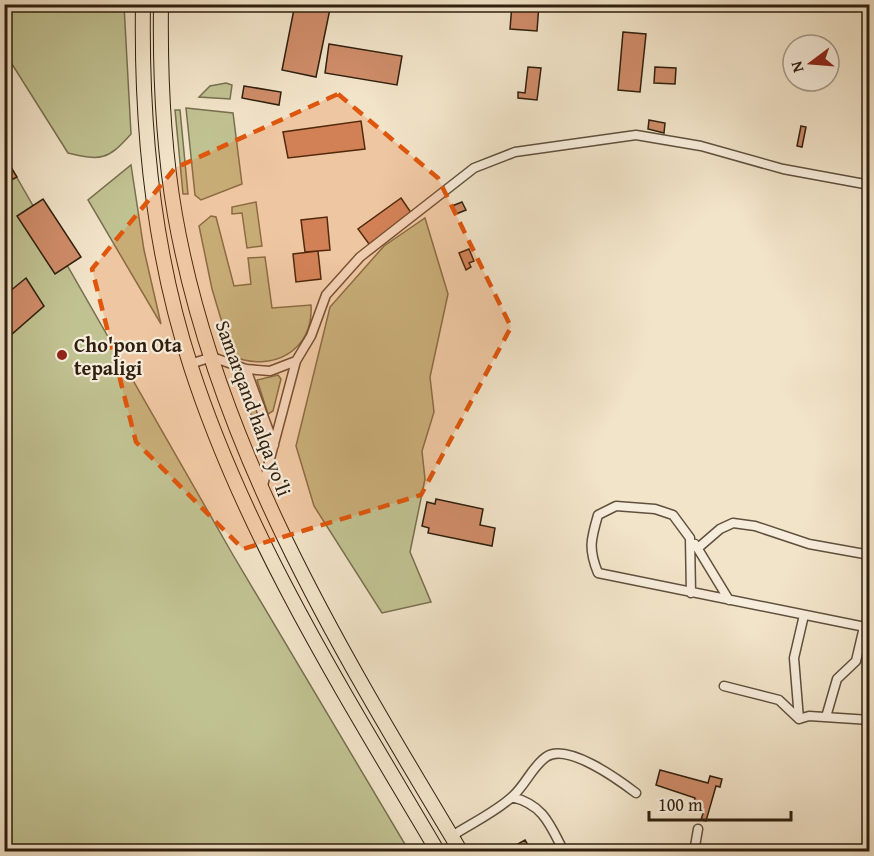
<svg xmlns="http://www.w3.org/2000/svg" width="874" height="856" font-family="'Gentium Book Plus',serif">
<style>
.green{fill:#c1c292;stroke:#787050;stroke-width:1.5}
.building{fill:#cf8c69;stroke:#2f1f0e;stroke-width:1.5}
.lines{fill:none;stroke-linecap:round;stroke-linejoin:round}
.minor-casing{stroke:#60503d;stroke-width:11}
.trunk-casing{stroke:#2f1f0e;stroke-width:16}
.minor{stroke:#f7eddc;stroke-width:8}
.trunk{stroke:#f2e4c9;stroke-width:14}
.marked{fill:#df560c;fill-opacity:0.2;stroke:#df560c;stroke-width:4.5;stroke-dasharray:12 8;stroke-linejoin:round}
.poi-dot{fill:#8f2418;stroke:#f7eddc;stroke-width:2}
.labels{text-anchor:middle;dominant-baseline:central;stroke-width:4.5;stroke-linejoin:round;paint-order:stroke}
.poi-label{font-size:20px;font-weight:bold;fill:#2f1f0e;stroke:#f7eddc;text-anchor:start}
.street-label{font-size:20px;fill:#2f1f0e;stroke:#f7eddc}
</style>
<rect width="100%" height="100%" fill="#f2e4c9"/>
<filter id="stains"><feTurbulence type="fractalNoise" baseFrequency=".00333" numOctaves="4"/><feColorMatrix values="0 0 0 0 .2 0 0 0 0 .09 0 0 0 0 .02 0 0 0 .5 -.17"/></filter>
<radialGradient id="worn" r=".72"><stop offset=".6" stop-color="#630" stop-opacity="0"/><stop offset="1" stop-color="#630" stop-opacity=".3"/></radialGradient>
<path class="green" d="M 5,4 L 124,5 L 131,134 C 108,160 101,161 68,153 L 5,53 Z
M 226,83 L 232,85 L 230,99 L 199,97 L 210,86 Z
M 186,108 L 233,113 L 242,184 L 201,200 L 195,195 Z
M 175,110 L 180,110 L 188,194 L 183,194 Z
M 4,155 L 233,555 L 409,851 L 5,851 Z
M 131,165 L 144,250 L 161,324 L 88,200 Z
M 256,202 L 262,246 L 247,248 L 242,213 L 232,214 L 232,207 Z
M 211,216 L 216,217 L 234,286 L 251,284 L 248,258 L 265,257 L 272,308 L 311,305 C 314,351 272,373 232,356 L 212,289 L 199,226 Z
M 425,218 L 448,294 L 430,377 L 434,412 L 422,451 L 425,479 L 410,552 L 431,602 L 382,613 L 314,506 L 296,446 L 330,307 L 384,246 Z
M 278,375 L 281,379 L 273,411 L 268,414 L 257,380 Z
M 237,376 L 245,376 L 266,435 L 263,448 Z"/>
<path class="building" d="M 295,4 L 331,4 L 316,77 L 282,70 Z
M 512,4 L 539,4 L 537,31 L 510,29 Z
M 578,4 L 646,4 L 646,10 L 578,7 Z
M 623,32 L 646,34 L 640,92 L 618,90 Z
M 329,44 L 402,56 L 397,85 L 325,73 Z
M 528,67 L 541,68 L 537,100 L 518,98 L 518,92 L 525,93 Z
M 655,67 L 676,68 L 675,84 L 654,83 Z
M 244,86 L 281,92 L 279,105 L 242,98 Z
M 649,120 L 665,123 L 664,133 L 648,129 Z
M 361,121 L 365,149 L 288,158 L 283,132 Z
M 801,126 L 806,127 L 802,147 L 797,146 Z
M 4,156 L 17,177 L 4,184 Z
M 401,198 L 412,214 L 369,244 L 358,229 Z
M 43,199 L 81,257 L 55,274 L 17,216 Z
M 462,202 L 466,210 L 456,214 L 452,206 Z
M 327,217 L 330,250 L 305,252 L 301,220 Z
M 469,249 L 474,261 L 469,263 L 471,267 L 466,270 L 459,253 Z
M 318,251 L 321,279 L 296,282 L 293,254 Z
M 26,278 L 44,306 L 4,341 L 4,296 Z
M 436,499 L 483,509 L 480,525 L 495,528 L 492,546 L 428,533 L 429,528 L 422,526 L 427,502 L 435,504 Z
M 660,770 L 708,783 L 710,776 L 722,779 L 720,787 L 716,786 L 706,821 L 701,820 L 704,810 L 693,807 L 695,798 L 656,785 Z
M 525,840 L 532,852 L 520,852 L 516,845 Z"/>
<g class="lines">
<defs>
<path id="minor" d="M 190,364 L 212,357 L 246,369 L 270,371 L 296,361
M 246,369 L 274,445
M 262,489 L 296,361 L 311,336 L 326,295 L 360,257 L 474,168 L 515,152 L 636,135 L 701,146 L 783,169 L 870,185
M 695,544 L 729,600
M 698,548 L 720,529 L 733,523 L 755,526 L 809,544 L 870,555
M 691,593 L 690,538 L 673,515 L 655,509 L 616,506 L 598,515 C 591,539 588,549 598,573 L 870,628
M 724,686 L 779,700 L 799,719 L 809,716 L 870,720
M 826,717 L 837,679 L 856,661 L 864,627
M 799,719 L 794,658 L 804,615
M 512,797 C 544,805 550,825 564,852
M 452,836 C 472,823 496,812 513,796 C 526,784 532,767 546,757 C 567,742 619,780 636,793
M 694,852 L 698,829"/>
<path id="trunk" d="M 143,4 C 141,125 153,251 191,367 C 247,540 346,696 438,852
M 161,4 C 160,74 163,146 175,215 C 216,448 341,652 461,852"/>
</defs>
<use href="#minor" class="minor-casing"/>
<use href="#trunk" class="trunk-casing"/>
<use href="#minor" class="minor"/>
<use href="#trunk" class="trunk"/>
</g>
<path class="marked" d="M 338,94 L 438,178 L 511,327 L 421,495 L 243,549 L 136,442 L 92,269 L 175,168 Z"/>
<circle class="poi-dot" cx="62" cy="355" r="6"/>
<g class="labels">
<g class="poi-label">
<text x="74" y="344">Cho'pon Ota<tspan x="74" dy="23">tepaligi</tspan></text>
</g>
<g class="street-label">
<text transform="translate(254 408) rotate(70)">Samarqand halqa yoʻli</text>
</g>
</g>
<rect width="874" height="856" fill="none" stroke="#f2e4c9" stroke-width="24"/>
<rect x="6" y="6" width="862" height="844" fill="none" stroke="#2f1f0e" stroke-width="3"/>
<rect x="12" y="12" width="850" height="832" fill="none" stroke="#2f1f0e" stroke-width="1.5"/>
<g transform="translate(811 63) rotate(254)"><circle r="28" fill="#f7eddc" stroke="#a79b8a" stroke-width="1.5"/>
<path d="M0-4.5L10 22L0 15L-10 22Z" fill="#8f2418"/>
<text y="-9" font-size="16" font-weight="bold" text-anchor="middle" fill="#2f1f0e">N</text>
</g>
<path d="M649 811v9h142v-9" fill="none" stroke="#2f1f0e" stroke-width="3"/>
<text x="658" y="811" font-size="18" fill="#2f1f0e" stroke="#f7eddc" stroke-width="4.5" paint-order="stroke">100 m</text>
<rect width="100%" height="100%" filter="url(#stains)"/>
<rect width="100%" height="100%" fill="url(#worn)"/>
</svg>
